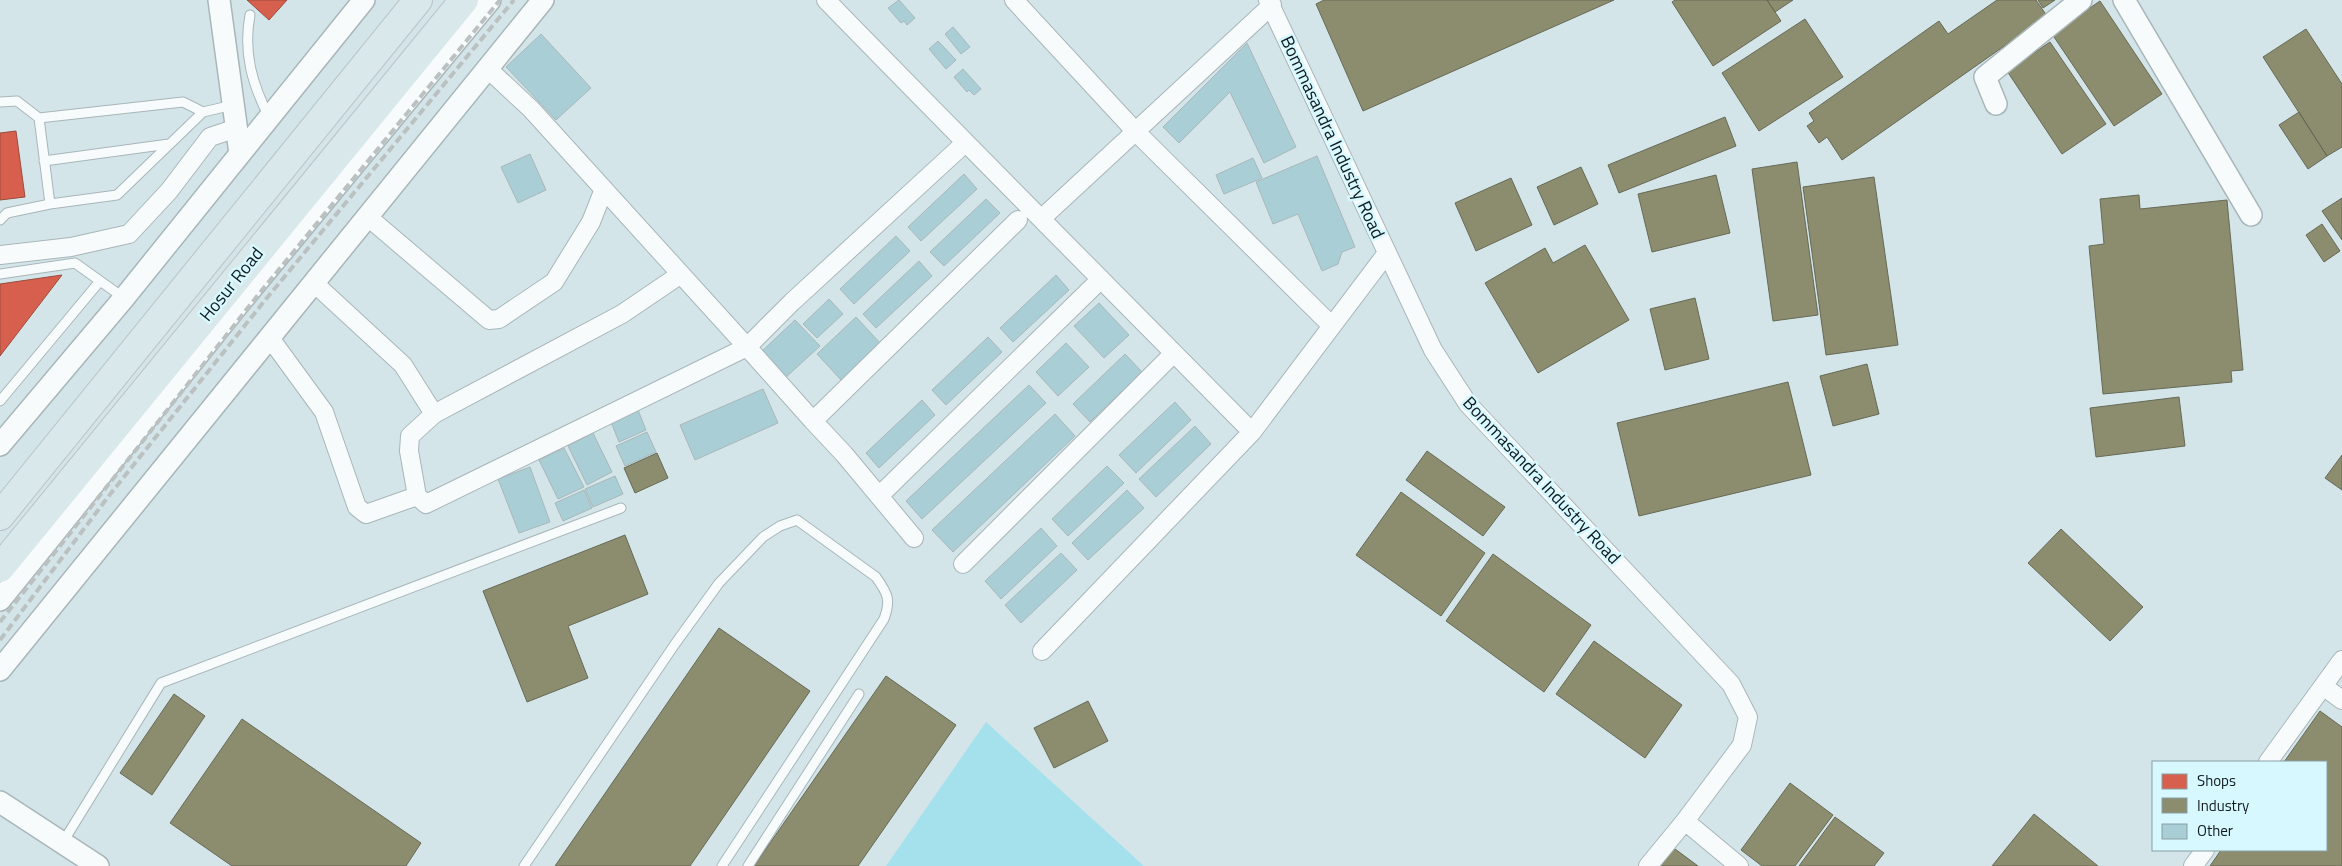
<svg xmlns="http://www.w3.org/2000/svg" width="2342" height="866" font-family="'Titillium Web',sans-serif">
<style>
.green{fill:#a4e1ed}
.shops{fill:#d6604d;stroke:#9a4b3f}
.industry{fill:#8c8c6e;stroke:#666a56}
.building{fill:#a9ced5;stroke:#a9b7ba}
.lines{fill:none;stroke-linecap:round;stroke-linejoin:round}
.service-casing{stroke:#a8b6b9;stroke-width:11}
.minor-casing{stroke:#a8b6b9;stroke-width:20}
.tertiary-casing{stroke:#a8b6b9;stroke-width:24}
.trunk-casing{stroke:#bbc3c5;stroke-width:30}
.service{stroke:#f8fbfc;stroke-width:9}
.minor{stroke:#f8fbfc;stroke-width:18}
.tertiary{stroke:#f8fbfc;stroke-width:21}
.trunk{stroke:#d9e8ea;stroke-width:28}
.rail{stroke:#bbc0c0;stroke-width:4;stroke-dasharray:8 4;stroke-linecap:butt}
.labels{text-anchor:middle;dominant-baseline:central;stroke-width:5;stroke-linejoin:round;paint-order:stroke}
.street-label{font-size:18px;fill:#0f1a1d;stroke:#d8f8ff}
</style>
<rect width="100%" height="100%" fill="#d3e5e9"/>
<path class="green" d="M 986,722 L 1144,866 L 886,866 Z"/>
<path class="shops" d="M 247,0 L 287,0 L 269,20 Z
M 16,131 L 25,197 L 0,200 L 0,133 Z
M 62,275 L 0,356 L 0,284 Z"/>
<path class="industry" d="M 1324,0 L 1614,0 L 1363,111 L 1316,4 Z
M 1675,0 L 1767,0 L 1781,21 L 1713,66 L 1672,2 Z
M 1767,0 L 1793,0 L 1775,12 Z
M 1997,0 L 2036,0 L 2047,16 L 1842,160 L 1827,137 L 1819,143 L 1807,126 L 1814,121 L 1809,113 L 1939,21 L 1948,34 Z
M 2038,0 L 2055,0 L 2043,8 Z
M 2100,1 L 2162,94 L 2114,126 L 2052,34 Z
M 1805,19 L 1843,77 L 1759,131 L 1722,73 Z
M 2306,29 L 2342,84 L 2342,147 L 2327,156 L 2263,57 Z
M 2050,42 L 2106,124 L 2062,154 L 2007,71 Z
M 2299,112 L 2327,156 L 2308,169 L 2279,125 Z
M 1725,117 L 1736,146 L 1619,193 L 1608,165 Z
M 1797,162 L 1818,315 L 1773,321 L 1752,169 Z
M 1581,167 L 1598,204 L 1554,225 L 1537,187 Z
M 1716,175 L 1730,233 L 1652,252 L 1638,194 Z
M 1874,177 L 1898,345 L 1826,355 L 1803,187 Z
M 1511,178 L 1532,225 L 1476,251 L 1455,203 Z
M 2139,195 L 2140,209 L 2227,200 L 2243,370 L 2231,371 L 2232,382 L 2103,394 L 2089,246 L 2104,244 L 2100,199 Z
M 2342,198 L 2342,240 L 2322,211 Z
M 2322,224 L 2340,251 L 2324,262 L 2306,235 Z
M 1585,245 L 1629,320 L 1538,373 L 1485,283 L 1545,248 L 1553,263 Z
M 1695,298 L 1709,359 L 1665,370 L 1650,309 Z
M 1867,364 L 1879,414 L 1833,426 L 1820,376 Z
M 1788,382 L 1811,475 L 1639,516 L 1617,423 Z
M 2179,397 L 2185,446 L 2096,457 L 2090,408 Z
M 1427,451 L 1505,507 L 1483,536 L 1406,480 Z
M 657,453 L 668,478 L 635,493 L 624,468 Z
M 2342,455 L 2342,490 L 2325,478 Z
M 1401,492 L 1485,553 L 1441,616 L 1356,555 Z
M 2061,529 L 2143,607 L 2110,641 L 2028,563 Z
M 625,535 L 648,594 L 568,626 L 588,678 L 527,702 L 483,591 Z
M 1493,554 L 1591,625 L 1544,692 L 1446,621 Z
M 719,628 L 810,691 L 690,866 L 555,866 Z
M 1594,641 L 1682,705 L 1645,758 L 1556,694 Z
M 886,676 L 956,725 L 858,866 L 754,866 Z
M 174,694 L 205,716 L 152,795 L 120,773 Z
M 1088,701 L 1108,741 L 1054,768 L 1034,728 Z
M 2320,711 L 2342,727 L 2342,866 L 2210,866 L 2221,850 L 2326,850 L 2326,762 L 2284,762 Z
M 242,719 L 421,843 L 406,866 L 232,866 L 170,823 Z
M 1790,783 L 1833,815 L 1795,866 L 1762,866 L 1741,850 Z
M 2034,814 L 2098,866 L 1992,866 Z
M 1835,817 L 1884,853 L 1874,866 L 1799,866 Z
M 1671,846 L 1698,866 L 1657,866 Z"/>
<path class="building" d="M 899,0 L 915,18 L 907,25 L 904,21 L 901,23 L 888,8 Z
M 953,27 L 970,47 L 961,54 L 945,34 Z
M 541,34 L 591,88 L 556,120 L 506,67 Z
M 938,41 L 956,60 L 946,69 L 929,49 Z
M 1247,43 L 1296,147 L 1264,163 L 1230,92 L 1179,143 L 1163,127 Z
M 963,69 L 981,89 L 974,95 L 969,90 L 967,92 L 954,77 Z
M 530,154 L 546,190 L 518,203 L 501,167 Z
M 1317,156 L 1355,247 L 1342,252 L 1338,264 L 1322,271 L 1298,214 L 1273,224 L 1256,182 Z
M 1253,158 L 1262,178 L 1224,194 L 1216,175 Z
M 964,174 L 977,189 L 921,241 L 908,227 Z
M 986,199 L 1000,213 L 944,266 L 930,252 Z
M 896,236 L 910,251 L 854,304 L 840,289 Z
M 919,261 L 932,276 L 876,328 L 863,314 Z
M 1056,275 L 1069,290 L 1013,342 L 1000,328 Z
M 829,299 L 843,314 L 817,338 L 803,324 Z
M 1099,303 L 1129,335 L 1104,358 L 1074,326 Z
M 856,317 L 881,344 L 842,381 L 817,354 Z
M 795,320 L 820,346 L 784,379 L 760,353 Z
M 988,337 L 1002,352 L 946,405 L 932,390 Z
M 1066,343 L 1089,367 L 1058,396 L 1036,372 Z
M 1125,354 L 1142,372 L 1090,422 L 1073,404 Z
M 1029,385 L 1046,403 L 922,519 L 906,501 Z
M 763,389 L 778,423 L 695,460 L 680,425 Z
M 922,400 L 935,415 L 879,468 L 866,453 Z
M 1175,402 L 1191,420 L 1136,473 L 1119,455 Z
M 636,405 L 646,430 L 619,442 L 609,417 Z
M 1055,414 L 1075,436 L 953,552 L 932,530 Z
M 1195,426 L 1211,444 L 1156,497 L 1139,479 Z
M 647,432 L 656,452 L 625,466 L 616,446 Z
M 593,433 L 612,472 L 587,485 L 568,446 Z
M 564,448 L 584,487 L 558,499 L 539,460 Z
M 1107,466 L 1124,483 L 1068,536 L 1052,519 Z
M 530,467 L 550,522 L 519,533 L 498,479 Z
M 615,476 L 623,494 L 593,507 L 585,489 Z
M 584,490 L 592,508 L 563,521 L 555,503 Z
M 1127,490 L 1144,508 L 1088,560 L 1072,543 Z
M 1041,528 L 1057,546 L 1001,599 L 985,581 Z
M 1061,553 L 1077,570 L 1021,623 L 1005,605 Z"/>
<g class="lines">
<defs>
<path id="service" d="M 250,15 C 243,52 252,84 269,117
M 0,102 L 17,101 L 39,118 L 183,102 L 203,112
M 39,118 L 50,204
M 44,161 L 169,144
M 0,220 L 7,213 L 50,204 L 117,195 L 203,112 L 233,105
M 0,274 L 75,263 L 124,298
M 0,401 L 100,281
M 63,842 L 161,683 L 621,508
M 524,866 L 675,644 L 719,583 L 763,537 L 780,526 L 797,520 L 876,577 C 888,594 891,600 884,619 L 722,866
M 748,866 L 859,694"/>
<path id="minor" d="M 826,0 C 967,145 1110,288 1252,432 L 1042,651
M 1014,0 L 1136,132 L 1332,326
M 1268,0 L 1433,350 L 1468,404 L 1731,684 L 1748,717 L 1742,745 L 1685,821 L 1648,866
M 488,69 L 531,109 L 747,347 L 792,302 L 965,143
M 368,217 L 489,320 L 499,319 L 554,282 L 591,222 L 604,189
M 1042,218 L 1272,5
M 0,255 L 71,247 L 129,234 L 169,191 L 210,137 L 237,128
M 681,274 L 622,314 L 434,414 L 410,436 L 409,451 L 417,496 L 426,504 L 747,347 L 813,421
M 314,283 L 403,365 L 434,414
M 270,338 L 324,412 L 357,507 L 366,514 L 417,496
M 1252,432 L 1387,253
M 879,496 L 1101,279
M 914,538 L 844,454 L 813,421 L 1018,220
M 963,564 L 1174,353
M 2323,686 L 2342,700
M 2268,762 L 2342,660
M 1685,821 L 1739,866
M 2193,866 L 2205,850"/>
<path id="tertiary" d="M 219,0 L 240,154
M 2124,0 L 2251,215
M 1996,104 L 1985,77 L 2081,0
M 0,445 L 124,298 L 364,0
M 0,600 L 238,305 L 490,0
M 0,670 L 543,0
M 0,802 L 98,866"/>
<path id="trunk" d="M 0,516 L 418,0
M 0,568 L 464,0"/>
</defs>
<use href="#service" class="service-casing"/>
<use href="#minor" class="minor-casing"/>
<use href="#tertiary" class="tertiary-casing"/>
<use href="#trunk" class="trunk-casing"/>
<use href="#service" class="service"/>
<use href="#minor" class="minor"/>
<use href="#tertiary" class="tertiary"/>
<use href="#trunk" class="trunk"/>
<path class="rail" d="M 0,622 L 258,295 L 500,0
M 0,640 L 108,497 L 266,299 L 514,0"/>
</g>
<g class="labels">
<g class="street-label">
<text transform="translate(1333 137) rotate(65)">Bommasandra Industry Road</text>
<text transform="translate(231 284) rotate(-51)">Hosur Road</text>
<text transform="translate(1542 480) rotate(47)">Bommasandra Industry Road</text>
</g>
</g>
<rect x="2152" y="761" width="175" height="90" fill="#d8f8ff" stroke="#889fa5"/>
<rect x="2162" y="774" width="25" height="15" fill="#d6604d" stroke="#889fa5"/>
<text x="2197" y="786" font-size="15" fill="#0f1a1d">Shops</text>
<rect x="2162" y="798" width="25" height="15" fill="#8c8c6e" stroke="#889fa5"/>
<text x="2197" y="811" font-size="15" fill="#0f1a1d">Industry</text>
<rect x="2162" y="824" width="25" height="15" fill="#a9ced5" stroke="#889fa5"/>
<text x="2197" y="836" font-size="15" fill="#0f1a1d">Other</text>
</svg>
